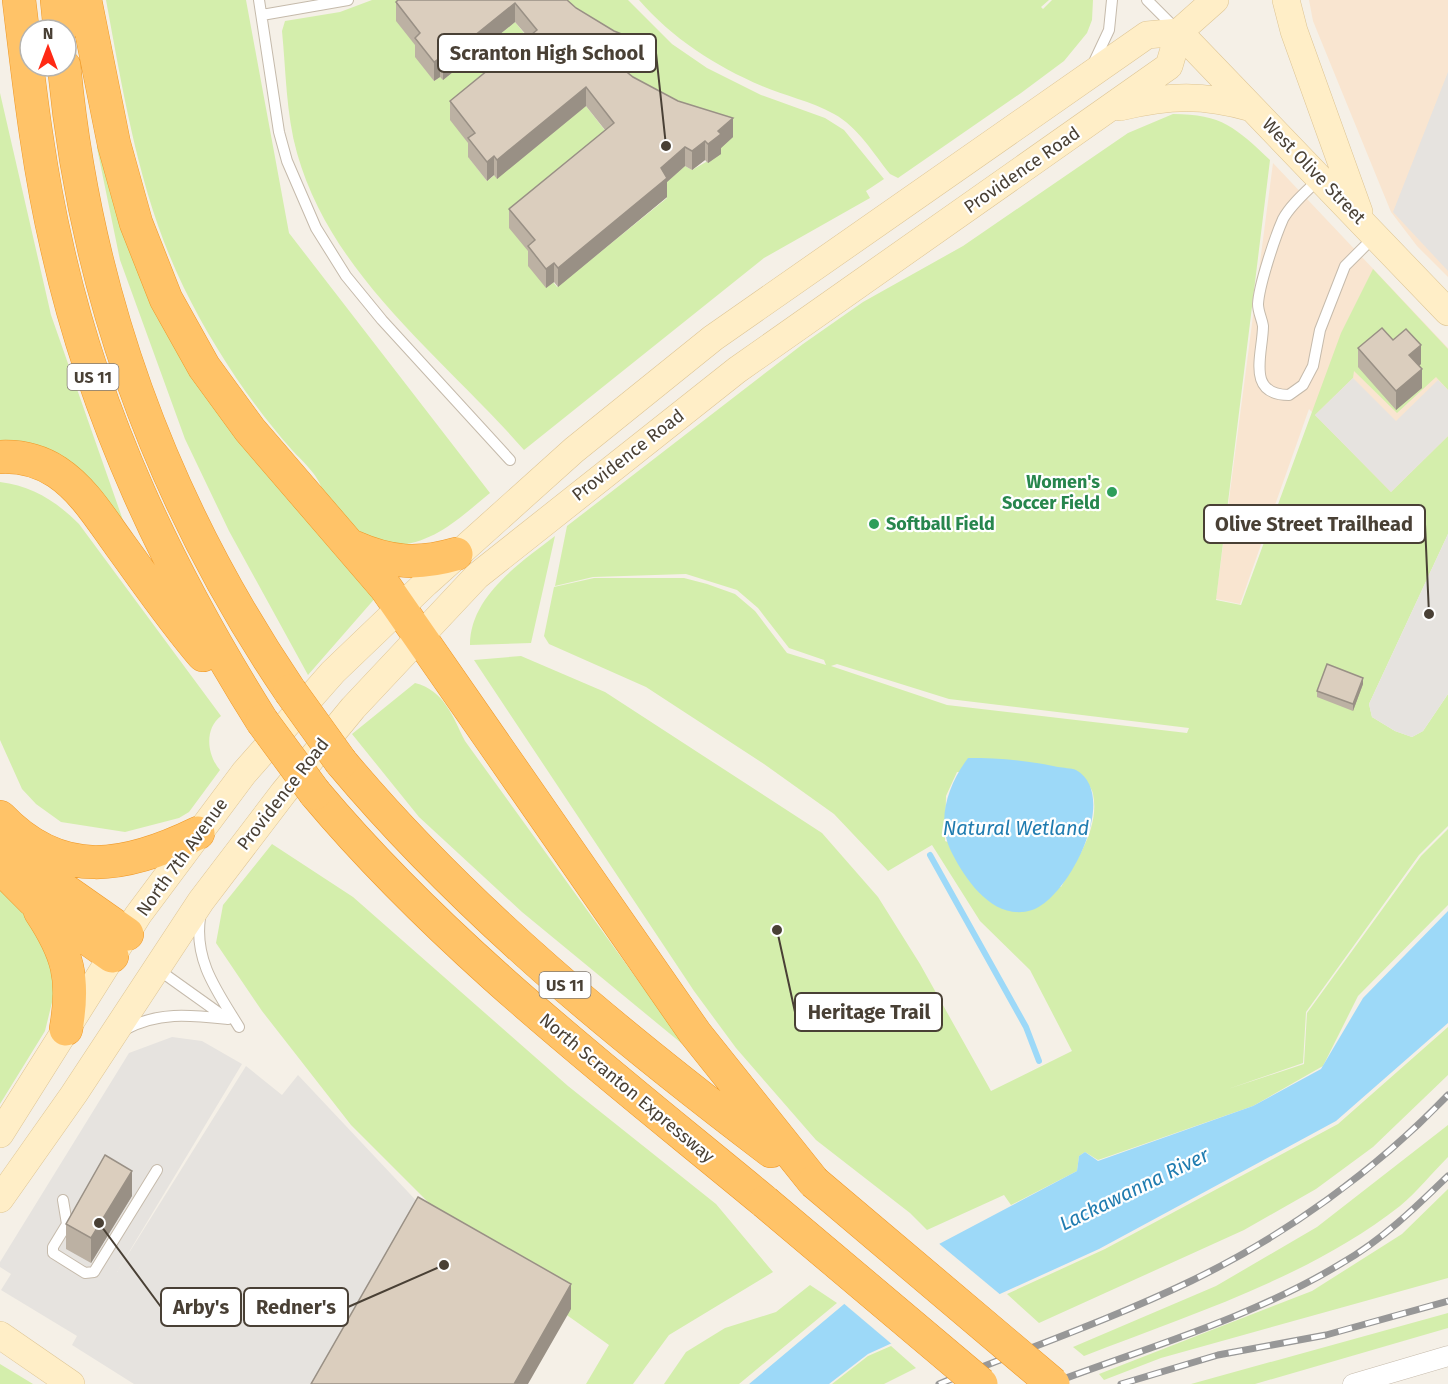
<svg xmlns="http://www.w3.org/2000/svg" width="1448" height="1384" font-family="'Fira Sans',sans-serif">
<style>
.commercial{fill:#f9e5d0}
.green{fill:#d4eeac;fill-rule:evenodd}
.parking{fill:#e6e3df}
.water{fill:#9dd9f8}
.pier{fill:#f5f0e7}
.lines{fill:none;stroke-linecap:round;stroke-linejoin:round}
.stream{stroke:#9dd9f8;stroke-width:6}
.lane-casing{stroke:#c5baab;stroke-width:12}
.street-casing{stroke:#c5baab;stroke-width:21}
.secondary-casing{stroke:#dec594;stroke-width:28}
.highway-casing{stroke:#ef9928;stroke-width:34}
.lane{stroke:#fff;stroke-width:10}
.street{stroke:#fff;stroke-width:20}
.secondary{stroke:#ffeec7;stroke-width:27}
.highway{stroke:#ffc368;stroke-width:33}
.rail-casing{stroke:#979797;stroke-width:7}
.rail{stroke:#fff;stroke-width:4.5;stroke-dasharray:14;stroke-linecap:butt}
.highway-bridge-casing{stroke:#ef9928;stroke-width:34;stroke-linecap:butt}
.highway-bridge{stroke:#ffc368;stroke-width:33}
.wall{fill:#bcb1a3}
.shaded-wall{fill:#999085}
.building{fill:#dbcebe;stroke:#999085;stroke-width:1.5}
.leisure-dot{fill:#2e9e5b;stroke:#fff;stroke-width:2}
.labels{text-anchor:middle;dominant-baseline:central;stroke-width:4.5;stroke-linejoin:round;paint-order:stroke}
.shield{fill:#fff;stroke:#807972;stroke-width:1.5}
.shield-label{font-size:16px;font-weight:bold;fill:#494035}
.street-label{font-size:18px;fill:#494035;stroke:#fff}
.leisure-label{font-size:18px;font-weight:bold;fill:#27864d;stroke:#fff;text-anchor:end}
.water-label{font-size:20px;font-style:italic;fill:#207cb0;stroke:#fff}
.leader{fill:none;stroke:#494035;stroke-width:2}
.callout-dot{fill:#494035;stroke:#fff;stroke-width:2}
.callout{fill:#fff;stroke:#494035;stroke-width:2}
.callout-label{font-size:20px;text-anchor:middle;font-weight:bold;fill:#494035}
</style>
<rect width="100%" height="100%" fill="#f5f0e7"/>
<path class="commercial" d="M 1309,0 L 1448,0 L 1448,277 L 1417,246 L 1391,212 L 1313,21 Z
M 1273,163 L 1448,348 L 1448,439 L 1390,495 L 1309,409 L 1240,604 L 1216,599 Z"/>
<path class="green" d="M 106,0 L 246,0 L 289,233 L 490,493 C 462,516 437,541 400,545 L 399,548 L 357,531 L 323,494 C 321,477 303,462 292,450 C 250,403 212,345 184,288 C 140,198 124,97 106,0 Z
M 372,0 L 397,0 L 406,12 L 434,81 L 440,77 L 443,79 L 515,22 L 537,49 L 475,152 L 469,158 L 487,181 L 586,106 L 614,142 L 535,259 L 557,287 L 667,198 L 661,187 L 685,166 L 692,170 L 720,154 L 678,120 L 549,0 L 628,0 L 672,44 L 707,68 L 761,95 L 825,118 L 844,130 L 884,179 L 866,191 L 870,198 L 764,258 L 524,450 C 443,357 332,277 297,153 C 286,114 286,71 282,31 L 285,21 L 340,12 Z
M 639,0 L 1049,0 L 1041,7 L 1043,9 L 1052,0 L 1093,0 L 1092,20 L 1087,33 L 1064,61 L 1021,93 L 898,178 L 890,174 C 873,153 858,127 834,114 C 811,101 785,96 762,86 C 715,66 672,38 639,0 Z
M 0,93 L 51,315 L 125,526 C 90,484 62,437 0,442 Z
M 1173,114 C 1222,114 1236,128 1270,160 L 1216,600 L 1241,605 L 1341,333 L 1373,269 L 1448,349 L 1448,390 L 1436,377 L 1397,413 L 1354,371 L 1353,378 L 1315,415 L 1391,492 L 1448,436 L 1448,534 L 1369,704 L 1372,717 L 1395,731 L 1412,737 L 1423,731 L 1448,694 L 1448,826 L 1419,855 L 1306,1012 L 1303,1063 L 1228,1089 L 1304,1064 L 1307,1013 L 1421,856 L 1448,829 L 1448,905 L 1358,996 L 1323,1066 L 1253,1106 L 1098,1160 L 1085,1152 L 1079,1156 L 1077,1171 L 1011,1205 L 1004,1195 L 927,1230 L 910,1213 L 816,1140 L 736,1048 L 694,991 L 474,660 L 521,656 L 605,692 L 822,833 L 878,897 L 920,964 L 991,1091 L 1072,1051 L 1030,970 L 980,921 L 932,845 L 888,871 L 834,814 L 764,764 L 646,687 L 549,644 L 544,636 L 554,587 L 594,578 L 684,578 L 707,584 L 735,594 L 755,611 L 787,653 L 826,665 L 824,660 L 789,648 L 758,608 L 737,590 L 686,574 L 593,577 L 555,586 L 567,526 L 803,344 L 863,302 L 963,246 L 1128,133 ZM 837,664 L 949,699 L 1189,728 L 1187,733 L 947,705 L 831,666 ZM 1076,771 C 1081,777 1092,786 1093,794 C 1100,827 1077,860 1061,887 L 945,841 L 946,796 L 957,772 Z
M 97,130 L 128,237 L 377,596 L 308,675 L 229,531 L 185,439 L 120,260 L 97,148 Z
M 0,482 C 32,486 56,501 79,524 L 221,716 C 204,729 207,755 220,770 L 189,812 L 179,818 L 125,832 L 61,822 L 36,804 L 22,789 L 0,740 Z
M 555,536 L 531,643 L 470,645 C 470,596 520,563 555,536 Z
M 415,683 C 444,690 453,717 465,741 L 686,1047 L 522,912 L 419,817 L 352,734 Z
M 272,844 L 353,897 L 568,1086 L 716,1204 L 773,1272 L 669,1335 L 633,1384 L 586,1384 L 609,1345 L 430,1218 L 433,1207 L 351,1125 L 262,1011 L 216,943 L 223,905 Z
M 0,890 L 44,933 L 56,986 L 45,1031 L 0,1104 Z
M 1448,1027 L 1448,1075 L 1373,1147 L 1316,1189 L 1244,1230 L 1039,1323 L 1007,1294 L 1105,1249 L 1338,1124 Z
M 1448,1125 L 1448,1157 C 1432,1173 1417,1192 1400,1206 C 1308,1278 1191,1314 1084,1356 L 1073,1347 L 1216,1286 L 1317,1227 Z
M 1448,1189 L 1448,1278 L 1161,1358 L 1104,1380 L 1099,1374 L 1312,1291 L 1402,1234 Z
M 810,1285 L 837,1303 L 739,1384 L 664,1384 L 686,1352 L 725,1328 L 776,1312 Z
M 1448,1313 L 1448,1328 L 1255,1384 L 1191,1384 Z
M 891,1346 L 916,1368 L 884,1384 L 832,1384 L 868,1356 Z
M 0,1364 L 33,1384 L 0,1384 Z"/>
<path class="parking" d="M 1448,72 L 1448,271 L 1393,212 Z
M 1353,378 L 1396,421 L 1438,380 L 1448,390 L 1448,436 L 1391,492 L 1315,415 Z
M 1448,534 L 1448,694 L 1423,731 L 1412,737 L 1395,731 L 1372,717 L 1369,704 Z
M 172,1037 L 202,1041 L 242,1064 L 117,1272 L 246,1066 L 282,1095 L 298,1075 L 424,1209 L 323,1384 L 134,1384 L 72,1345 L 77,1336 L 1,1290 L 11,1274 L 0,1267 L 0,1262 L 129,1053 Z"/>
<path class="water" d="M 968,758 C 999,758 1027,760 1058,767 C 1063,768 1071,768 1076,770 C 1121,795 1068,899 1032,910 C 995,922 967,882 953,855 C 935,823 947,786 968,758 Z
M 1448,911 L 1448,1023 L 1336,1121 L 1099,1249 L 868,1354 L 829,1384 L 749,1384 L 862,1289 L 922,1253 L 1077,1171 L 1079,1156 L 1085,1152 L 1098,1161 L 1253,1106 L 1321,1069 L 1363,998 Z"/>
<path class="pier" d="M 937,1242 L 1002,1296 L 894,1346 L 842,1302 L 895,1261 Z"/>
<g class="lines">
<path class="stream" d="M 930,855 L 1026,1027 L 1039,1061"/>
<defs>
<path id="lane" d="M 259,0 L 279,132 L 287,161 L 316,228 L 346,276 L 382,320 L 510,460
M 1147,0 L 1177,30
M 262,15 L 348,0
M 1094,62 L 1109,30 L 1112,0
M 1320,178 C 1308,190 1291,204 1283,219 C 1275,237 1259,285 1258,304 C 1258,312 1262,319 1263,326 C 1263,353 1245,395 1289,395 L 1303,385 L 1313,366 L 1320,330 L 1345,266 L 1375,236
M 200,918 C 194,961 217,991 239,1027
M 156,968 L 226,1018
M 124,1030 C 158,1011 191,1015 228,1019
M 63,1200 L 67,1224 L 53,1247 L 53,1253 L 85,1273 L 94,1272 L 157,1170"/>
<path id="street" d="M 1353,1384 L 1448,1356"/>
<path id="secondary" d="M 1286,0 L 1294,31 L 1359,212
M 1179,32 L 1448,312
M 1120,107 C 1170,95 1203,94 1252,108
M 0,1134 L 138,915 L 244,773 L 333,672 L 426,583 L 574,450 L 713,338 L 1147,35 L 1179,32
M 0,1199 L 74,1094 L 201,901 L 284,792 L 353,708 L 477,576 L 737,370 L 1169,66 L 1179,32 L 1215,0
M 0,1335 L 71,1384"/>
<path id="highway" d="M 19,0 C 29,83 38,166 57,247 C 95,418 169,573 262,721
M 57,0 L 60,30
M 85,0 L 114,144 L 136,223 L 166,299 L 204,367 L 250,430 L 386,588 L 695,1033 L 814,1182
M 64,66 C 86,295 161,501 290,691
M 0,457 C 20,456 40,461 57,472 C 84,490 101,519 120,545 C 147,582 173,620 203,655
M 354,547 C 390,563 418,565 456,554
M 341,762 C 466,911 617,1034 771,1151
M 315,793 C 446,949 609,1073 765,1202
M 0,817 C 61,881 126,868 198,833
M 14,843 L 50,880 L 127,934
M 0,867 L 33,900 L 112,956
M 40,911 C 68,953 75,979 66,1029"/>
</defs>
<use href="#lane" class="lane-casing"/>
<use href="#street" class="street-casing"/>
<use href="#secondary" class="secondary-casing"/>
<use href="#highway" class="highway-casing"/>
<use href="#lane" class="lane"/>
<use href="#street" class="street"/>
<use href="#secondary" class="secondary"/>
<use href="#highway" class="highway"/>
<defs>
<path id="rail" d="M 939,1384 C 1023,1350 1110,1320 1191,1281 C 1286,1235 1375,1171 1448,1095
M 1050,1384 C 1148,1347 1252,1318 1342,1263 C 1382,1240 1415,1208 1448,1176
M 1121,1384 L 1218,1355 L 1326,1335 L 1448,1301"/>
</defs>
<use href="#rail" class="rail-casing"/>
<use href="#rail" class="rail"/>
<defs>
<path id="highway-bridge" d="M 290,691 L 341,762
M 262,721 L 315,793
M 814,1182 L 1053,1384
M 765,1202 L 981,1384"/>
</defs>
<use href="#highway-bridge" class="highway-bridge-casing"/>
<use href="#highway-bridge" class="highway-bridge"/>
</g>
<path class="wall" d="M 567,0 L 637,59 L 631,64 L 631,70 L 628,73 L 633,77 L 733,137 L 721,148 L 721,154 L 708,163 L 705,160 L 692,170 L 685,166 L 667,182 L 667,197 L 558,287 L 554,282 L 546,288 L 528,266 L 528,251 L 509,228 L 509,209 L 605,130 L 586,106 L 497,179 L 494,175 L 487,181 L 468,157 L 468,143 L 450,120 L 450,101 L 528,37 L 515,22 L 443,80 L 440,77 L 434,81 L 415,57 L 415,45 L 396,21 L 396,2 Z
M 1393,340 L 1421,364 L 1419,366 L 1422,388 L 1396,410 L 1358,367 L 1358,348 Z
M 1363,684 L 1353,711 L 1317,697 L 1317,691 Z
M 132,1196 L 91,1263 L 66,1249 L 66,1224 Z"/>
<path class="shaded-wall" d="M 515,3 L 515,22 L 443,80 L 443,61 Z
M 637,40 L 637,59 L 631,64 L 631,70 L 617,83 L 617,64 L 628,48 Z
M 440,58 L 440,77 L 434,81 L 434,62 Z
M 586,87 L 586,106 L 497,179 L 497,160 Z
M 733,118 L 733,137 L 721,148 L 721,154 L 708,163 L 708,144 L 718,131 Z
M 705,141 L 705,160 L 692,170 L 692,151 Z
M 685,147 L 685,166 L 667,182 L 667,197 L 558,287 L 558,268 L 661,168 Z
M 494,156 L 494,175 L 487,181 L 487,162 Z
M 554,263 L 554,282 L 546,288 L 546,269 Z
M 1421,345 L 1421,364 L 1409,374 L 1409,355 Z
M 1422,369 L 1422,388 L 1396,410 L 1396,391 Z
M 1363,678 L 1363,684 L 1353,711 L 1353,704 Z
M 132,1171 L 132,1196 L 91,1263 L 91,1238 Z
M 571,1284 L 571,1309 L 528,1384 L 514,1384 Z"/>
<path class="building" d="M 398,0 L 567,0 L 576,8 L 614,31 L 637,40 L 628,48 L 631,51 L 617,64 L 633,77 L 678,101 L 733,118 L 718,131 L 721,134 L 708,144 L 705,141 L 692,151 L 685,147 L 661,168 L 667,178 L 558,268 L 554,263 L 546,269 L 528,246 L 535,240 L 509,209 L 614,123 L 586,87 L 497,160 L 494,156 L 487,162 L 468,138 L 475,133 L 450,101 L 537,30 L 515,3 L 443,61 L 440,58 L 434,62 L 415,38 L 420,33 L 396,2 Z
M 1382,328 L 1393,340 L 1406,329 L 1421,345 L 1409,355 L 1422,369 L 1396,391 L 1358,348 Z
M 1327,664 L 1363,678 L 1353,704 L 1317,691 Z
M 105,1155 L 132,1171 L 91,1238 L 66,1224 Z
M 418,1197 L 571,1284 L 514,1384 L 311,1384 Z"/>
<g class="leisure-dot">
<circle cx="1112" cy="492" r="6"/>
<circle cx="874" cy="524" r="6"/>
</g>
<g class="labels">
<g class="shield">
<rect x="67.5" y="364" width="51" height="26" rx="4.5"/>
<rect x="539.5" y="972" width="51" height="26" rx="4.5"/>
</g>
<g class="shield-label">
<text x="93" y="377">US 11</text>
<text x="565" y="985">US 11</text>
</g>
<g class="street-label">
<text transform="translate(1022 170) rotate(-35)">Providence Road</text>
<text transform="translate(1314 171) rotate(46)">West Olive Street</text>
<text transform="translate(628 455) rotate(-38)">Providence Road</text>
<text transform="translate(283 794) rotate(-52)">Providence Road</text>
<text transform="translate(182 857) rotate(-54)">North 7th Avenue</text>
<text transform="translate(627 1088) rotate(40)">North Scranton Expressway</text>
</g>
<g class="leisure-label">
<text x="1100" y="482">Women's<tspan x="1100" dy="21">Soccer Field</tspan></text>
<text x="886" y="524" text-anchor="start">Softball Field</text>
</g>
<g class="water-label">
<text x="1016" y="828">Natural Wetland</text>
<text transform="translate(1134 1189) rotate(-26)">Lackawanna River</text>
</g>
</g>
<path class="leader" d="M666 146L656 53M1429 614L1425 524M777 930L795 1012M99 1223L161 1307M444 1265L348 1307"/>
<g class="callout-dot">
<circle cx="666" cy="146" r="6"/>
<circle cx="1429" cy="614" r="6"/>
<circle cx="777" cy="930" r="6"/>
<circle cx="99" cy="1223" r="6"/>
<circle cx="444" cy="1265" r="6"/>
</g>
<g class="callout">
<rect x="438" y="34" width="218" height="38" rx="6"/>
<rect x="1204" y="505" width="221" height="38" rx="6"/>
<rect x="795" y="993" width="147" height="38" rx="6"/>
<rect x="161" y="1288" width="80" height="38" rx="6"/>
<rect x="244" y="1288" width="104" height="38" rx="6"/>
</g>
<g class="callout-label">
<text x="547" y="60">Scranton High School</text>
<text x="1314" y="531">Olive Street Trailhead</text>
<text x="869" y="1019">Heritage Trail</text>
<text x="201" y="1314">Arby's</text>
<text x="296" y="1314">Redner's</text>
</g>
<g transform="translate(48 48)"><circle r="28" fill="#ffffff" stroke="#b6b3ae" stroke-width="1.5"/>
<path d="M0-4.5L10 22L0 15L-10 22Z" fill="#ff2914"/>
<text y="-9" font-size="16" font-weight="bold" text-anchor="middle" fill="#494035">N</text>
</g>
</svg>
